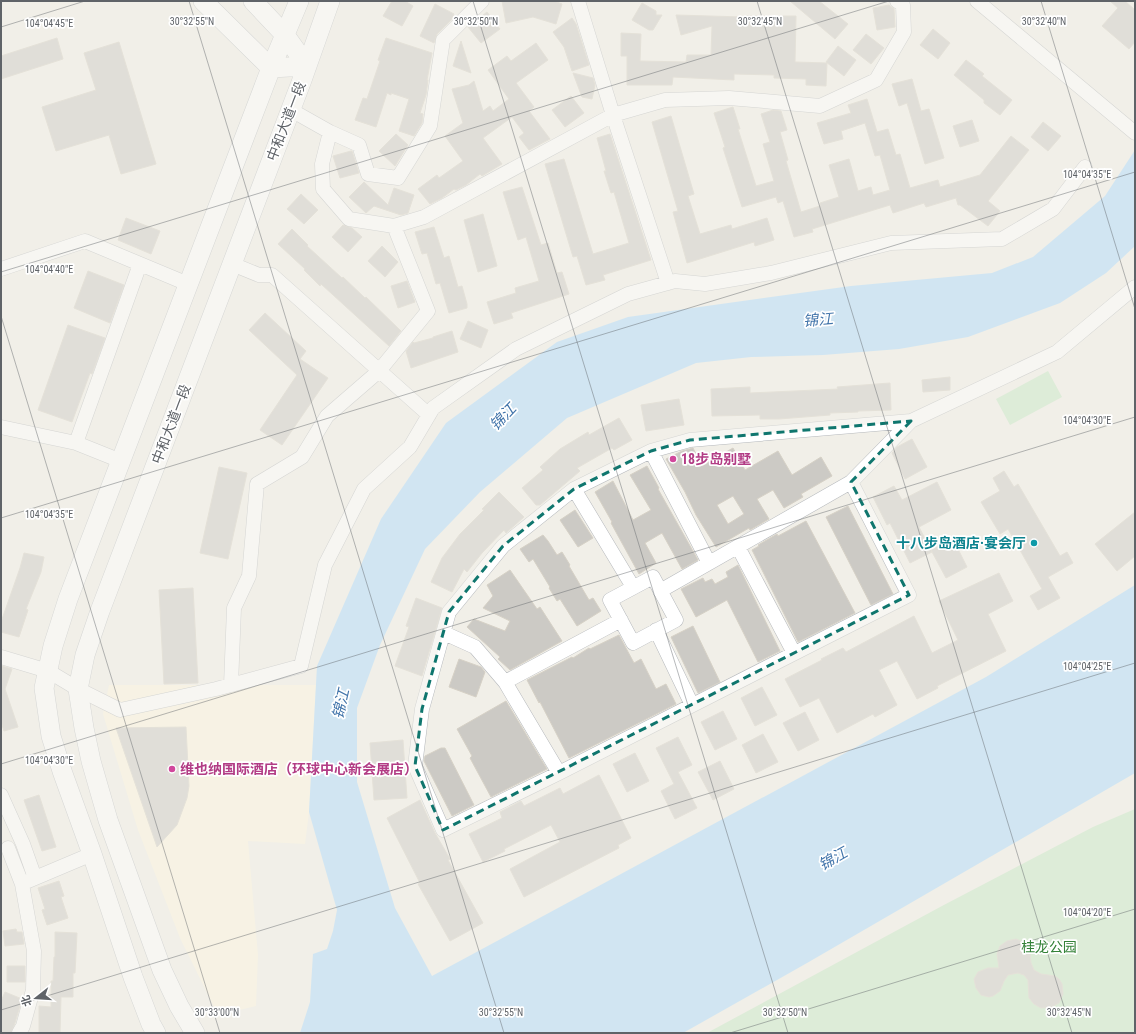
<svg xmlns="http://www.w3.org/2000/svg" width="1136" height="1034" font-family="'Roboto Condensed','Noto Sans SC',sans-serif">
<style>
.commercial{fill:#fef7e0}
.green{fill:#c5e8c5}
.water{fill:#aadaff}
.building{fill:#cccac5;stroke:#d6d1c6;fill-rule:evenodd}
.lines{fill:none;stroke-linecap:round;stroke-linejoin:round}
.street-casing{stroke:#b5b8bc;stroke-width:15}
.secondary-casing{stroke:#b6babf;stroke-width:20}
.street{stroke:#fff;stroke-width:14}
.secondary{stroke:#fff;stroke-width:19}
.marked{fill:none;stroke:#0f766e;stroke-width:3;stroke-dasharray:8 5;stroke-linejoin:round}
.ticks{fill:none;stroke:#5f6368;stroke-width:1;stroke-opacity:0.45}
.hotel-dot{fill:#d1479c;stroke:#fff;stroke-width:1.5}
.culture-dot{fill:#0f9aa8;stroke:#fff;stroke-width:1.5}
.labels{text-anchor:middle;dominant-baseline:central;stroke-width:3.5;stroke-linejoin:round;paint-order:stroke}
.street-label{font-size:14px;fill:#5f6368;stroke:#fff}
.hotel-label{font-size:14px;font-weight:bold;fill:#b23c85;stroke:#fff;text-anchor:start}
.culture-label{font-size:14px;font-weight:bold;fill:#0d838f;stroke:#fff;text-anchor:end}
.park-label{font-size:14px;fill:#348238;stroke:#fff}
.water-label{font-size:15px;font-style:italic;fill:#4174aa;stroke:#fff}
.ticks-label{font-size:10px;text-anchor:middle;fill:#5f6368;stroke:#fff;stroke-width:3.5;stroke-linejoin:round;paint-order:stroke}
</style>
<rect width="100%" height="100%" fill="#f1efe8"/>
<path class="commercial" d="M 109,685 L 316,685 L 309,812 L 305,844 L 248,841 L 258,955 L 256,1006 L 218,1015 L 180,938 L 138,830 L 103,714 Z"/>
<path class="green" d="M 1048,371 L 1062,397 L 1010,425 L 996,399 Z
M 1135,809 L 1135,1033 L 707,1033 L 942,906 L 1093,827 Z"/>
<path class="water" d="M 1135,150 L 1135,246 L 1106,273 L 1060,303 L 968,337 L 899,349 L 823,355 L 751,357 L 696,363 L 567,418 L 480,492 L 425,549 L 380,645 L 357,708 L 357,782 L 395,908 L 432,976 L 986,677 L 1135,585 L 1135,773 L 807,963 L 683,1033 L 300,1033 L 310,1002 L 313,954 L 327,949 L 333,931 L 337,910 L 309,812 L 317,666 L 381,519 L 446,423 L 557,342 L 628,317 L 851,286 L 992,273 L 1033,257 L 1105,196 Z"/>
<path class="building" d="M 392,1 L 405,1 L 413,6 L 402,26 L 383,16 Z
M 502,1 L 554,1 L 562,4 L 556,24 L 533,17 L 506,23 Z
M 790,1 L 819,1 L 848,24 L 835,39 Z
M 1110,1 L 1125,1 L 1135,10 L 1135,42 L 1129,49 L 1102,26 L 1118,8 Z
M 642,3 L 656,11 L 656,15 L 662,15 L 653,30 L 649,30 L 632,20 Z
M 435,4 L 454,14 L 451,20 L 437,34 L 434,43 L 420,36 Z
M 889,5 L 894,9 L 895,27 L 877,30 L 873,8 Z
M 487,12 L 500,29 L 481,43 L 468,27 Z
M 676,15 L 743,17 L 743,16 L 796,16 L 795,62 L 827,63 L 826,86 L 806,85 L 806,79 L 774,78 L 774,75 L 734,74 L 734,80 L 673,77 L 672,85 L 627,85 L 627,56 L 621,56 L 621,33 L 641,34 L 640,61 L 686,62 L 687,55 L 711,55 L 712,26 L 681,35 Z
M 572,18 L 576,24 L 589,65 L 572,71 L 564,47 L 553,32 Z
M 933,29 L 950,43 L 938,59 L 920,45 Z
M 866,34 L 884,48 L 871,64 L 853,50 Z
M 57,38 L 63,59 L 1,79 L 1,56 Z
M 386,38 L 432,53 L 427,80 L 428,80 L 426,95 L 420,113 L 423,114 L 422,123 L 414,136 L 399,131 L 409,99 L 391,93 L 391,95 L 387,93 L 376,127 L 355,120 L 363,98 L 367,99 L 380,61 L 378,60 Z
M 461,41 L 471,73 L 453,66 Z
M 119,42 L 156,164 L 121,174 L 109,135 L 56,151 L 42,107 L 96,90 L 84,53 Z
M 536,43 L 548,60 L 516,83 L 534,107 L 529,111 L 550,139 L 529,150 L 519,137 L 524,133 L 512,117 L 483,138 L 502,164 L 482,176 L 480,174 L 466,185 L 456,190 L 454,189 L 442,198 L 430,204 L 418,189 L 437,175 L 439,178 L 463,161 L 445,136 L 463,123 L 452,89 L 469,85 L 474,81 L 483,111 L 490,106 L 493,111 L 509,99 L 488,70 L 507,56 L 511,61 Z
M 838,46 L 856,60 L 844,76 L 826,62 Z
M 966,60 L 984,74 L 982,76 L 1012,100 L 1000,115 L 984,103 L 984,100 L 954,75 Z
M 573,73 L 593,78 L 595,85 L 592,99 L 582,97 Z
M 912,79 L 921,111 L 929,109 L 944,158 L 925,164 L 907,103 L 899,106 L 892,84 Z
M 571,96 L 584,113 L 565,127 L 552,110 Z
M 867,99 L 877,132 L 888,129 L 896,155 L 900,154 L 910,188 L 938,180 L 940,187 L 980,175 L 1011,136 L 1029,150 L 988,201 L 1000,211 L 988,226 L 960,205 L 958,205 L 956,198 L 926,207 L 924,203 L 893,213 L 890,205 L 812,229 L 813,232 L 794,237 L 783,201 L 778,203 L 776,197 L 742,207 L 723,148 L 725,147 L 714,113 L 733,107 L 740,129 L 738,129 L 756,186 L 774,181 L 763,144 L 770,142 L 761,114 L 773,110 L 781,111 L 787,130 L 780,132 L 788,160 L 786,161 L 801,212 L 820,206 L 820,203 L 839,197 L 829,165 L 849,159 L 858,191 L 871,187 L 873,195 L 890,190 L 880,155 L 875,156 L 865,123 L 841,131 L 843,139 L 824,144 L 817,123 L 851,113 L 848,105 Z
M 671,116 L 694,194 L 688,196 L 700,234 L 731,225 L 732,229 L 767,218 L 774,240 L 755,246 L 754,242 L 687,263 L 673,212 L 678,211 L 652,122 Z
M 972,120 L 979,141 L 960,147 L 953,126 Z
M 1043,122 L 1061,136 L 1048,151 L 1031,137 Z
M 396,134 L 408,145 L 395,166 L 379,151 Z
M 610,134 L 651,260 L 603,275 L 605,280 L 586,285 L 577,256 L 573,257 L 545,164 L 564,159 L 593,254 L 629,243 L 614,192 L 611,193 L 604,171 L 606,171 L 597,138 Z
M 351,151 L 352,151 L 359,173 L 340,178 L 333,156 Z
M 364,182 L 388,205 L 394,188 L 414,195 L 408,213 L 401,215 L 374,206 L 366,213 L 349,197 Z
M 522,187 L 541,245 L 548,243 L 557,273 L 562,272 L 569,294 L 511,313 L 513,318 L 494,324 L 487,302 L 516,293 L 515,288 L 539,281 L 526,237 L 518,240 L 503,192 Z
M 301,194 L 318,210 L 304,224 L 287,209 Z
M 483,214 L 497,266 L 478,272 L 464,220 Z
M 126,218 L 160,231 L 151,254 L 118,240 Z
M 343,225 L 352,228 L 362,237 L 348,252 L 332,237 Z
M 434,227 L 444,258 L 449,256 L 458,287 L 462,286 L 467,304 L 467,308 L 449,313 L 440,283 L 436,284 L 427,253 L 422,254 L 415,232 Z
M 292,229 L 308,245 L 307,246 L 342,278 L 343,277 L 365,298 L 366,297 L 401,331 L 389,346 L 321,284 L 320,286 L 304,270 L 305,269 L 278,244 Z
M 382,246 L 398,262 L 385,277 L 368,261 Z
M 88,271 L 124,285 L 110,323 L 74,308 Z
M 407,281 L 415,302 L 398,308 L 391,286 Z
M 265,313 L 306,351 L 300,359 L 328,378 L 282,445 L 260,430 L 297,375 L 249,330 Z
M 468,321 L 488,330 L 481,348 L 460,339 Z
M 68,325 L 105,338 L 92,374 L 90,373 L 72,422 L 38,410 Z
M 452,331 L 458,352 L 411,368 L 406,351 L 413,342 L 414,343 L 433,338 L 433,337 Z
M 950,377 L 950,390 L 923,392 L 922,380 Z
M 890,383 L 891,410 L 858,411 L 858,412 L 830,413 L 830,415 L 779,419 L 760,419 L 760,415 L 712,416 L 711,389 L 750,387 L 750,393 L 838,389 L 837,387 Z
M 679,399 L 684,425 L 646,431 L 641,405 Z
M 619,418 L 632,440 L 614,450 L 612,448 L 577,468 L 580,471 L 540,505 L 536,505 L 522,488 L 543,470 L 540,467 L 560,449 L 588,432 L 589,435 Z
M 912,439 L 927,467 L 905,479 L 892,453 L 897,447 Z
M 693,448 L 702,466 L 733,448 L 745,470 L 778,451 L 792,475 L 821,457 L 832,476 L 801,494 L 803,497 L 784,508 L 773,490 L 757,499 L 769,519 L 750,530 L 749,528 L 716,547 L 696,515 L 685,492 L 666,459 L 682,451 ZM 733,496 L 744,514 L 728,524 L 717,505 Z
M 647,466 L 659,488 L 658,489 L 698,560 L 682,569 L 662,533 L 645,543 L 656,563 L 639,574 L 611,523 L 612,522 L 595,492 L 613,481 L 633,520 L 651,510 L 630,475 Z
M 219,467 L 247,473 L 228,559 L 200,553 Z
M 1004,471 L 1014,487 L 1018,484 L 1060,556 L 1067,552 L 1073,563 L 1048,577 L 1060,598 L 1038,610 L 1030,596 L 1042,589 L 1008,529 L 1000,534 L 981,502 L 1000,491 L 993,478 Z
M 937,482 L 951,510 L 919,527 L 932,552 L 910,563 L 890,523 L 887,525 L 873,497 L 894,486 L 902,500 Z
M 499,492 L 524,517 L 506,533 L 504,530 L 482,553 L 467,572 L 464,569 L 452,592 L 431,582 L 442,558 L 460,534 L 484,510 L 482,509 Z
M 848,506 L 893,594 L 871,605 L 826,517 Z
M 575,510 L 593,538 L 578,547 L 560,520 Z
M 1135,512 L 1135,556 L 1117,571 L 1095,544 Z
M 806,521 L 855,613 L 798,642 L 752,550 L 759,546 L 758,545 L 777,534 L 778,536 Z
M 543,535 L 548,541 L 557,555 L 562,552 L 570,565 L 569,566 L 589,600 L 593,598 L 601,611 L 577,626 L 560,599 L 557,601 L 549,588 L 550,587 L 533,559 L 529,562 L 520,549 Z
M 953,539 L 967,567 L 946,578 L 931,550 Z
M 24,553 L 44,557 L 41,572 L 26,609 L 28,610 L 19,637 L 1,632 L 1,622 L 20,568 Z
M 738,565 L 780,651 L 758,662 L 727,600 L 696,617 L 681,589 L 703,578 L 705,582 L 712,579 L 715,584 L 728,577 L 726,572 Z
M 510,570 L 537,609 L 540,607 L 562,641 L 510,670 L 498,659 L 500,657 L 467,627 L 474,619 L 505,631 L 510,621 L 483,608 L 493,596 L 487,585 Z
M 999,573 L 1013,601 L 988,614 L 1006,651 L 937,686 L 938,688 L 917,699 L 897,661 L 879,670 L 897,705 L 875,717 L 873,714 L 837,733 L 819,698 L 800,707 L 785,679 L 822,660 L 821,659 L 843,648 L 846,652 L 914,616 L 932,653 L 958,640 L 939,601 Z
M 193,588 L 198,683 L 164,684 L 159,590 Z
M 416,598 L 442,608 L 422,676 L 395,666 L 409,627 L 406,626 Z
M 693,626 L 720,682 L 698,693 L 671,637 Z
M 619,635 L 634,663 L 641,659 L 656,689 L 666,684 L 676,704 L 569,758 L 540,702 L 539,703 L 527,680 L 572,657 L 573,658 L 589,648 L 590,649 Z
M 459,659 L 481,667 L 485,672 L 476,697 L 449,687 Z
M 2,666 L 12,669 L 5,689 L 18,727 L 4,731 L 1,722 Z
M 762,687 L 777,715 L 755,726 L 741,698 Z
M 506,701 L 547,769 L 491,797 L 470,758 L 472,756 L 457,729 Z
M 723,711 L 737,739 L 715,750 L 701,722 Z
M 805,712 L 819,740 L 798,751 L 783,723 Z
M 186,727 L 189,786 L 187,798 L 177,825 L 157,847 L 116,728 Z
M 763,734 L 778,762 L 756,773 L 742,745 Z
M 678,737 L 692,765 L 678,772 L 697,808 L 675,819 L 661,791 L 674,784 L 656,748 Z
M 403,740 L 407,798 L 374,800 L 370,743 Z
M 441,748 L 445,748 L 474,805 L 452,816 L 424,761 L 425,756 Z
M 635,753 L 649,781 L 627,792 L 613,764 Z
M 720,761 L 734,789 L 713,800 L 698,772 Z
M 599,775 L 631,838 L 618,845 L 619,848 L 524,897 L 510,869 L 560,842 L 551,825 L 504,849 L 505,851 L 483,862 L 469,834 L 502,818 L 500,812 L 521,801 L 524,806 L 560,788 L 563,794 Z
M 39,795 L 56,847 L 42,851 L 24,800 Z
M 420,800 L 435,833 L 450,859 L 448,860 L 483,923 L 450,941 L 418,884 L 420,883 L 387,818 Z
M 59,881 L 64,896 L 61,897 L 68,918 L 47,925 L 42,910 L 45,909 L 38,888 Z
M 16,929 L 17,932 L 22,932 L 24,944 L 5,946 L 3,931 Z
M 55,932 L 77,933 L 75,973 L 73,973 L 73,997 L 61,997 L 60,1033 L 39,1033 L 39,1006 L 51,1007 L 51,981 L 53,981 L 54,957 L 55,957 Z
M 1016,939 L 1021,941 L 1027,946 L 1030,954 L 1031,963 L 1034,970 L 1041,974 L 1055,976 L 1059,979 L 1062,984 L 1063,994 L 1059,1003 L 1055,1005 L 1052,1007 L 1041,1008 L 1034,1004 L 1029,998 L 1028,980 L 1024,975 L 1018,973 L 1008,975 L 1004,981 L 1000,991 L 993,996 L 989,997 L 981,995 L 976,988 L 974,979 L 978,972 L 988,968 L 999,968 L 997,954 L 1000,946 L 1007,941 Z
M 7,966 L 25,966 L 25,982 L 7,982 Z
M 5,992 L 22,999 L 15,1023 L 11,1033 L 1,1033 L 1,1001 Z"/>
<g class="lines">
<defs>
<path id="street" d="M 578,1 L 613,115 L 668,283
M 977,1 L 1135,133
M 291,110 L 330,132 L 359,145 L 368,174 L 398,178 L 430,126 L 443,40 L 482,1
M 394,226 L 424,217 L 613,115 L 665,100 L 729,98 L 820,106 L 876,80 L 904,32 L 903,5 L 897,1
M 232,264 L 259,275 L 272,275 L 429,415
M 1,269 L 85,241 L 188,284
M 911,421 L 690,440 L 651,451 L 574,489 L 503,546 L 449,612 L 422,709 L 415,766 L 443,830 L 559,773 L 909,595 L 851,482 L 911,421 L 1057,352 L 1135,287
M 1,427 L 76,443 L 121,461
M 76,443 L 140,264
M 651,451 L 709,563
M 574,489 L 633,587
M 738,547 L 794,653
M 653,577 L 676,620 L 633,643 L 610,600 Z
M 660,591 L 851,482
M 656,630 L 692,705
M 444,633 L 475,647 L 505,682 L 621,620
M 1,657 L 48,671 L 78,689 L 120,710 L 216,689 L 301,666 L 325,565 L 364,489 L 410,447 L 433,408 L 516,349 L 628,294 L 675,281 L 705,284 L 771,273 L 891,243 L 1002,239 L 1053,209 L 1085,167
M 505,682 L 559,773
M 231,685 L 234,608 L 249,576 L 257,484 L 302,457 L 327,416 L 379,371 L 428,311 L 394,226 L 349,219 L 323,189 L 322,164 L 330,132
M 1,795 L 23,844 L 35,878
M 8,848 L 22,884 L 34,951 L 33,990 L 23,1026 L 19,1033
M 28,881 L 92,854"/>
<path id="secondary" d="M 203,1 L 271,68 L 307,66
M 253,1 L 285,35 L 307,66
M 156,1033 L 151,1024 L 133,977 L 92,854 L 62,771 L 51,736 L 44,688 L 53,646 L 68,599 L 271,68 L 299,1
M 195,1033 L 179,1006 L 162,970 L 108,820 L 91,761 L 84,728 L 78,689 L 85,655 L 100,611 L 302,80 L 330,1"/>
</defs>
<use href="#street" class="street-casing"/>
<use href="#secondary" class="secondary-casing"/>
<use href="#street" class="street"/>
<use href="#secondary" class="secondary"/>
</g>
<path d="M0 0H1136V1034H0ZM 911,421 L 851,482 L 909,595 L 443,830 L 415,766 L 422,709 L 449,612 L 503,546 L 574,489 L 651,451 L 690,440 Z" fill="#f1efe8" fill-opacity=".55" fill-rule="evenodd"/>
<path class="marked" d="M 911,421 L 851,482 L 909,595 L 443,830 L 415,766 L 422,709 L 449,612 L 503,546 L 574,489 L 651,451 L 690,440 Z"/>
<path class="ticks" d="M 189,1 L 504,1033M 473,1 L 788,1033M 757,1 L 1072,1033M 1041,1 L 1135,309M 1,27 L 85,1M 1,272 L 889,1M 1,316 L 220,1033M 1,518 L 1135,172M 1,764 L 1135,417M 1,1010 L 1135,663M 730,1033 L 1135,909"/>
<g class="hotel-dot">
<circle cx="673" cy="459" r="4"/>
<circle cx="172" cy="769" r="4"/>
</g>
<circle class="culture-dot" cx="1034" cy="543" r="4"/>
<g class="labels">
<g class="street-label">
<text transform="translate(286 121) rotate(-69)">中和大道一段</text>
<text transform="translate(171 424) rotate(-69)">中和大道一段</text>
</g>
<g class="hotel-label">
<text x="681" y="459">18步岛别墅</text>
<text x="180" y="769">维也纳国际酒店（环球中心新会展店）</text>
</g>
<g class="culture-label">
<text x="1026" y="543">十八步岛酒店·宴会厅</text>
</g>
<g class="park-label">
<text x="1049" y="947">桂龙公园</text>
</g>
<g class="water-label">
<text transform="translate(818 320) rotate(-5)">锦江</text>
<text transform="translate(503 417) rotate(-46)">锦江</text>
<text transform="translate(341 704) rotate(-77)">锦江</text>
<text transform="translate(833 859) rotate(-30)">锦江</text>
</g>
</g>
<g class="ticks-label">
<text x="192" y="25">30°32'55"N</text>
<text x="476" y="25">30°32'50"N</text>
<text x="760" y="25">30°32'45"N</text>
<text x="1044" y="25">30°32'40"N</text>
<text x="49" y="27">104°04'45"E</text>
<text x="1087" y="178">104°04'35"E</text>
<text x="49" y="273">104°04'40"E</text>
<text x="1087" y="424">104°04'30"E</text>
<text x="49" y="518">104°04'35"E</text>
<text x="1087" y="670">104°04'25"E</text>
<text x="49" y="764">104°04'30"E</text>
<text x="1087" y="916">104°04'20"E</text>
<text x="217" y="1016">30°33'00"N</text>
<text x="501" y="1016">30°32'55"N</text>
<text x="785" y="1016">30°32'50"N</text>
<text x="1069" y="1016">30°32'45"N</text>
</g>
<rect width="1136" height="1034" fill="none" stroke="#5f6368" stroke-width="4"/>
<g transform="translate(36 998) rotate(253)" stroke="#ffffff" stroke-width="3" paint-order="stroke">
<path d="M0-3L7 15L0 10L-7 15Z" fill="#5f6368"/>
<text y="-6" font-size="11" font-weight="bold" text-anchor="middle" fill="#5f6368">北</text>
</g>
</svg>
